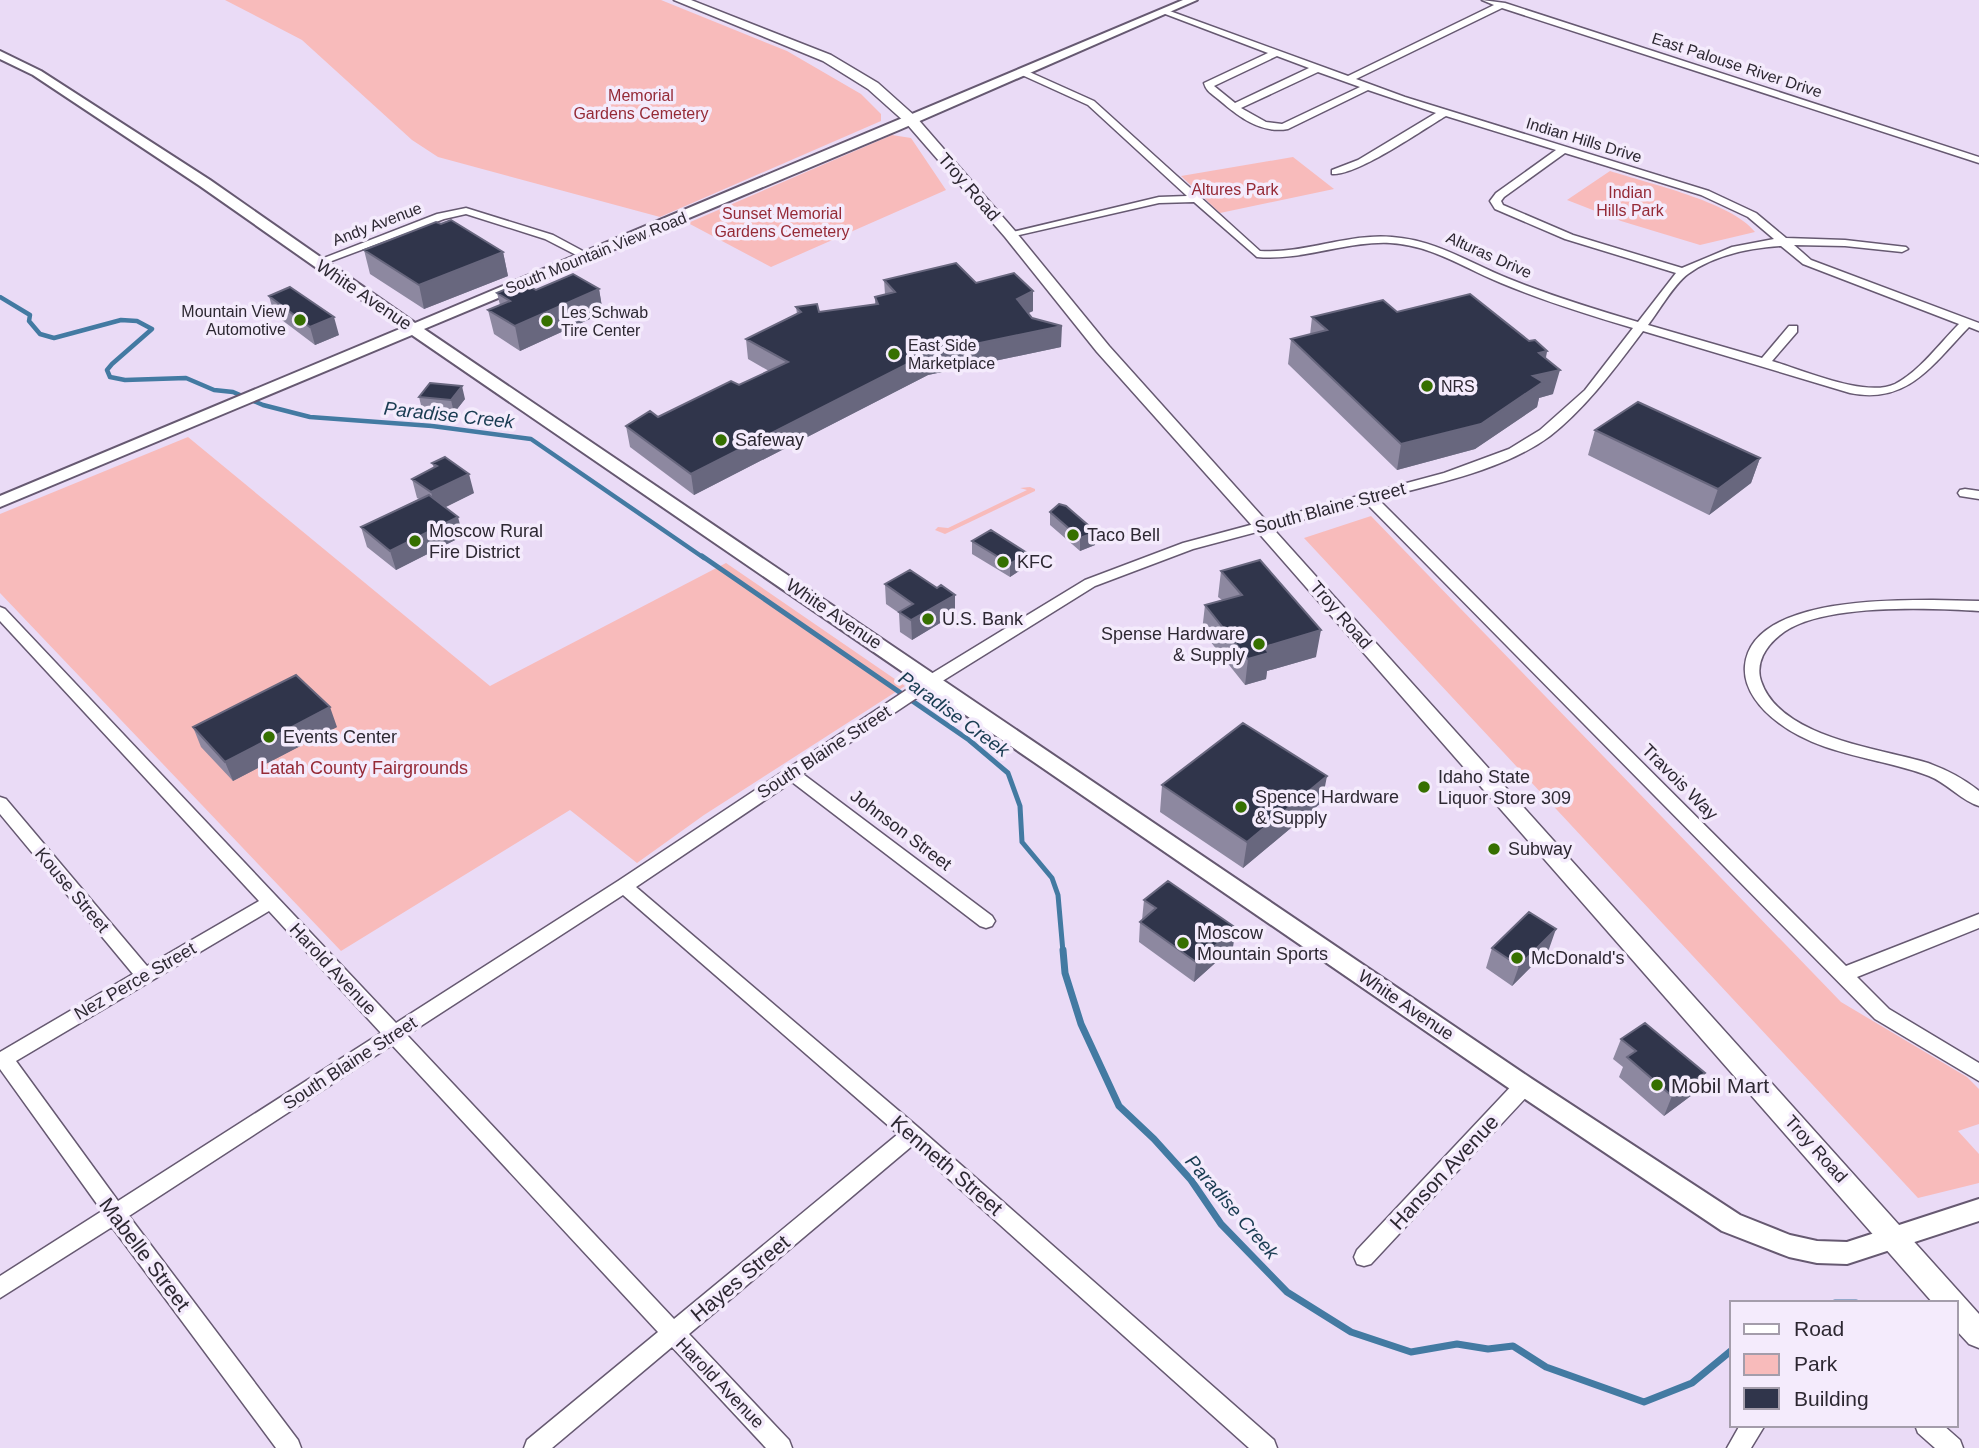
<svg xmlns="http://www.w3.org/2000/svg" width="1979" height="1448" font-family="Helvetica,sans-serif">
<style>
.green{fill:#f8bbbb}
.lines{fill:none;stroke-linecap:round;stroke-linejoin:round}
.stream-far2{stroke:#437aa2;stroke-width:4.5}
.stream-far1{stroke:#437aa2;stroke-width:5}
.stream{stroke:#437aa2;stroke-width:7}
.minor-casing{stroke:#665971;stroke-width:3}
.tertiary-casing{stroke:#665971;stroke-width:4}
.secondary-casing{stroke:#665971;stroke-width:3}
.minor{fill:#fff;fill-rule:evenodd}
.tertiary{fill:#fff;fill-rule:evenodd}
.secondary{fill:#fff;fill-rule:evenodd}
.wall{fill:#8d88a0}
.shaded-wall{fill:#68677e}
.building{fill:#30354b;stroke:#68677e;stroke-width:2}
.poi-dot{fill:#367000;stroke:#f4ebfc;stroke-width:2.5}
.labels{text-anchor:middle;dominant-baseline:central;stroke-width:7;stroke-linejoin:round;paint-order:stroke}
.far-street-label{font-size:16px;fill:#2d2832;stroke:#f4ebfc}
.far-park-label{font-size:16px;fill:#952a36;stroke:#f4ebfc}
.far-poi-label{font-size:16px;fill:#2d2832;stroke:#f4ebfc;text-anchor:start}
.street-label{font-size:18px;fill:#2d2832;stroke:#f4ebfc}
.poi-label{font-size:18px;fill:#2d2832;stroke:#f4ebfc;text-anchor:start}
.park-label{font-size:18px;fill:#952a36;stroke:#f4ebfc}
.water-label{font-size:19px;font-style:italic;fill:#183b51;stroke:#f4ebfc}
.near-poi-label{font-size:21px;fill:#2d2832;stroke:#f4ebfc;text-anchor:start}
.near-street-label{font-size:21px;fill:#2d2832;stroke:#f4ebfc}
</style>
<rect width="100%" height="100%" fill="#eadbf6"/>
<path class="green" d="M 225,0 L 661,0 L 787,51 L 861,94 L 881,114 L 881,121 L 660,217 L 438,157 L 412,140 L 302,40 Z
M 892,135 L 911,138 L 946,190 L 771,267 L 688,223 Z
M 1293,157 L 1334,189 L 1220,213 L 1181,176 Z
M 1610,171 C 1647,183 1732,202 1755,232 L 1700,245 L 1621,221 L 1567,200 Z
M 188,437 L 490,686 L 726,563 L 905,686 L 704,815 L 637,863 L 570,810 L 341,951 L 0,593 L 0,514 Z
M 1030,487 L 1035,489 L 1035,491 L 945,534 L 935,530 L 938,527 L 948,528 L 1027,490 L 1020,488 Z
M 1371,516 L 1841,1002 L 1967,1077 L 1979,1089 L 1979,1124 L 1958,1131 L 1979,1154 L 1979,1183 L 1918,1198 L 1304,538 Z"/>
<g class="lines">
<path class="stream-far2" d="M 0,297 L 30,315 L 29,321 L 40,334 L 54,338 L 121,320 L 137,321 L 152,329 L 112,364 L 107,370 L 110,377 L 125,380 L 186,378 L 214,390 L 233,392 L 263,405 L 310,417 L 432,426 L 531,439 L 704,558"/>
<path class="stream-far1" d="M 702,556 L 969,740 L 1008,773 L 1020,806 L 1022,842 L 1052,878 L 1058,895 L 1063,952"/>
<path class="stream" d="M 1063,950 L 1065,973 L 1081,1024 L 1119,1106 L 1154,1139 L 1191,1180 L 1221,1224 L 1287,1292 L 1351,1332 L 1411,1352 L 1457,1344 L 1488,1349 L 1513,1346 L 1546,1367 L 1644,1402 L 1692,1383 L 1732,1350
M 1835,1303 L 1856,1303"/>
<defs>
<path id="minor" d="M 1482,0 L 1505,3 L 1979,157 L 1979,163 L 1502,8 L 1356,79 L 1405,97 L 1709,191 L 1756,213 L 1786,238 L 1845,240 L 1906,247 L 1908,249 L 1902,252 L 1845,246 L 1794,245 L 1811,260 L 1979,323 L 1979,331 L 1969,327 C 1933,364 1908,405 1850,393 L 1643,331 C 1615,368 1587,407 1550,436 C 1503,471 1433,484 1378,499 L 1846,966 L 1979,914 L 1979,928 L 1857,977 L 1889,1009 L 1979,1063 L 1979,1081 L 1875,1019 L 1366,503 L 1193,549 L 1095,586 L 936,685 L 803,774 L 992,916 L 995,921 L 992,926 L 986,928 L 980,926 L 792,782 L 636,887 L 919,1128 L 1274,1440 L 1277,1448 L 1249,1448 L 912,1146 L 689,1334 L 789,1440 L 792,1448 L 766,1448 L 672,1347 L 552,1448 L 524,1448 L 527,1440 L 658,1332 L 392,1045 L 129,1216 L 298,1440 L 301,1448 L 276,1448 L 112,1227 L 0,1298 L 0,1276 L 102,1211 L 0,1069 L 0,1052 L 133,974 L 0,814 L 0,797 L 6,799 L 147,966 L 259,901 L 0,621 L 0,607 L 5,609 L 396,1023 L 618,881 L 926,677 L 1085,580 L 1183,543 L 1444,473 L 1509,449 L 1540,430 L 1585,390 L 1633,328 C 1589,315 1544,301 1501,283 C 1464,268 1431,245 1390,243 C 1345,241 1303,261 1257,257 L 1194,202 L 1159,203 L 1010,237 L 1004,234 L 1159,197 L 1187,196 L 1088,105 L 1022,75 L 1020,73 L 1025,70 L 1094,101 L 1260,251 C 1305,254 1348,233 1392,237 C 1435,240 1468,262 1507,278 C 1549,295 1594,309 1638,322 L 1676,273 L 1565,239 L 1495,209 L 1490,201 L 1496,193 L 1556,150 L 1446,116 C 1422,130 1357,176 1332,174 L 1332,170 L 1358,160 L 1436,113 L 1368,90 L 1288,129 C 1260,134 1238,116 1218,99 C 1212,94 1206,91 1204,83 L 1268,53 L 1160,12 L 1167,10 L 1348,76 L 1494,5 ZM 1277,56 L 1309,68 L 1235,103 L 1214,86 ZM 1318,72 L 1360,87 L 1282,124 L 1266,122 L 1241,108 ZM 1565,153 L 1701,195 L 1748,217 L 1774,239 L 1732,247 L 1682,268 L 1573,235 L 1503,205 L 1501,201 L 1504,197 ZM 1781,246 L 1803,264 L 1959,324 C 1939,344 1920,371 1895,384 C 1865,398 1803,370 1772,361 L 1797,332 L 1797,326 L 1789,326 L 1762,358 L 1648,325 C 1659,311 1674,284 1688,274 C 1714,255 1750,248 1781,246 ZM 623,895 L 898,1134 L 674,1319 L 407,1035 ZM 269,911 L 381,1033 L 118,1201 L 16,1061 Z
M 466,208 L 553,235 L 594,257 L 584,259 L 545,239 L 466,214 L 444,219 L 321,265 L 311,263 L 437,214 Z
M 1965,489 L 1979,491 L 1979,499 L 1960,496 L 1958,493 L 1960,490 Z
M 1933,600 L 1979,601 L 1979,611 C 1931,608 1818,603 1780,635 C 1766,646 1755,663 1761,681 C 1780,738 1879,748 1928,763 C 1947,770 1963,778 1979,791 L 1979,806 C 1962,801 1947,783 1929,776 C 1879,757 1823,756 1779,723 C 1761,710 1743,689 1745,666 C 1751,599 1885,600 1933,600 Z
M 1524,1078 L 1531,1080 L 1534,1086 L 1531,1092 L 1371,1264 L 1364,1266 L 1357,1264 L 1354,1257 L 1357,1250 L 1517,1080 Z
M 1740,1425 L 1765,1425 L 1751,1448 L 1727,1448 Z
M 1915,1425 L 1943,1425 L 1960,1440 L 1963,1448 L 1935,1448 L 1918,1433 Z"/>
<path id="tertiary" d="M 1183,0 L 1197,0 L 899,130 L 424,329 L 1532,1079 L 1740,1215 L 1790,1235 L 1817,1241 L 1847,1242 L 1979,1199 L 1979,1221 L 1847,1264 L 1817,1263 L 1789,1257 L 1722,1231 L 1516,1093 L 412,335 L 0,507 L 0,496 L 402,328 L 200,186 L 33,75 L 0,59 L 0,51 L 41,71 L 210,180 L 415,323 Z"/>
<path id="secondary" d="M 674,0 L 691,0 L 831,55 L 878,83 L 916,117 L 1015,231 L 1109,346 L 1979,1314 L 1979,1348 L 1969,1344 L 1956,1330 L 1956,1303 L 1933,1303 L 1256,530 L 1097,352 L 1005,237 L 906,123 L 868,89 L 823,61 Z"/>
</defs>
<use href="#minor" class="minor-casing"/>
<use href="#tertiary" class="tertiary-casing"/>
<use href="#secondary" class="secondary-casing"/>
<use href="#minor" class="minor"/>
<use href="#tertiary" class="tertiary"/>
<use href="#secondary" class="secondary"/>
</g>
<path class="wall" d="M 364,250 L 503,252 L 508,276 L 424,309 L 370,274 Z
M 884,280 L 976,283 L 1033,291 L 1033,311 L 1028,313 L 1061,347 L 928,375 L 694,495 L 630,447 L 626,426 L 658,417 L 739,385 L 769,371 L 748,359 L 746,339 L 797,314 L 796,307 L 819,312 L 875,304 L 875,297 L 885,294 Z
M 599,289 L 603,313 L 520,351 L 494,334 L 488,310 L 500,305 L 497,293 L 536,290 Z
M 269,296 L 339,335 L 315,345 L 274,314 Z
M 1397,312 L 1529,341 L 1547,351 L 1546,358 L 1553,394 L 1539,398 L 1537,407 L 1475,449 L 1397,470 L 1288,364 L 1291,339 L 1310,335 L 1312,317 Z
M 419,397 L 465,399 L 454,413 L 422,409 Z
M 1595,430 L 1760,458 L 1751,483 L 1709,515 L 1588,455 Z
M 432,463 L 474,493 L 445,507 L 463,536 L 396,570 L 367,547 L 361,527 L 419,499 L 417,498 L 412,479 L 434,468 Z
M 1050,512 L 1095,545 L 1080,551 L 1050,525 Z
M 972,541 L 1027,566 L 1010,577 L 972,554 Z
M 1221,571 L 1316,657 L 1267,671 L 1266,679 L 1245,685 L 1202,631 L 1205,605 L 1222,600 L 1218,597 Z
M 885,584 L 955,614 L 912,640 L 900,632 L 899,613 L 886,604 Z
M 193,727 L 337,727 L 233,781 L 201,747 Z
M 1162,785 L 1322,802 L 1243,868 L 1160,812 Z
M 1144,900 L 1233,947 L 1194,982 L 1139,942 L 1140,922 L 1142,920 Z
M 1492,948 L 1549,949 L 1512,986 L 1486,968 Z
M 1621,1039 L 1705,1073 L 1696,1092 L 1664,1116 L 1619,1077 L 1623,1067 L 1613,1059 Z"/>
<path class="shaded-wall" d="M 503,252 L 508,276 L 424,309 L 419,285 Z
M 599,289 L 603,313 L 520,351 L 515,326 Z
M 1033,291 L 1033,311 L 1016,319 L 1017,299 Z
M 334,317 L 339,335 L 315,345 L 310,327 Z
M 1062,326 L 1061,347 L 928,375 L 694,495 L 691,474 L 927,354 Z
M 1547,351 L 1542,374 L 1560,370 L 1553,394 L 1539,398 L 1537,407 L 1475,449 L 1397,470 L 1401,444 L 1539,353 Z
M 462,386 L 465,399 L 454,413 L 451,400 Z
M 1760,458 L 1751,483 L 1709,515 L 1718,489 Z
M 469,474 L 474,493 L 436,512 L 431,492 Z
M 458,517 L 463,536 L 396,570 L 390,551 Z
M 1096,532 L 1095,545 L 1080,551 L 1080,538 Z
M 1027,553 L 1027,566 L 1010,577 L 1010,564 Z
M 955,595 L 955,614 L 912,640 L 911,620 Z
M 1321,630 L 1316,657 L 1267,671 L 1266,679 L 1245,685 L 1248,659 L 1264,647 Z
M 330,707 L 337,727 L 233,781 L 225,762 Z
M 1327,776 L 1322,802 L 1243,868 L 1247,842 Z
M 1236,928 L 1233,947 L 1194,982 L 1196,962 Z
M 1556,929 L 1549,949 L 1512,986 L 1519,966 Z
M 1705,1073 L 1696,1092 L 1664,1116 L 1672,1096 Z"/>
<path class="building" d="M 451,220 L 503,252 L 419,285 L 364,250 L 436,222 L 441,224 Z
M 956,263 L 976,283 L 1014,273 L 1033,291 L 1017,299 L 1032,318 L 1062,326 L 927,354 L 691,474 L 626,426 L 650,411 L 658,417 L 731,381 L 739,385 L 788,362 L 746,339 L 801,312 L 796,307 L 817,304 L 819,312 L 878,304 L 875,297 L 895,292 L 884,280 Z
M 573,274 L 599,289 L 515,326 L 488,310 L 510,301 L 497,293 L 522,282 L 536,290 Z
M 290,287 L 334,317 L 310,327 L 269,296 Z
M 1470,294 L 1529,341 L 1535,340 L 1547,351 L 1539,353 L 1560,370 L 1533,376 L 1543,382 L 1481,424 L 1401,444 L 1291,339 L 1327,330 L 1312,317 L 1383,300 L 1397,312 Z
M 430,383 L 462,386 L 451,400 L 419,397 Z
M 1638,402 L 1760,458 L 1718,489 L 1595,430 Z
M 445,457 L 469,474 L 431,492 L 412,479 L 437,466 L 432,463 Z
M 429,495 L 458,517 L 390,551 L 361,527 Z
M 1059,504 L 1066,506 L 1096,532 L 1080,538 L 1050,512 Z
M 991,530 L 1027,553 L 1010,564 L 972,541 Z
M 1260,560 L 1321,630 L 1264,647 L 1269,653 L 1248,659 L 1205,605 L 1242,595 L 1221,571 Z
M 910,570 L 937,588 L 941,585 L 955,595 L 911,620 L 899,612 L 913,604 L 885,584 Z
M 296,675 L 330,707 L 225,762 L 193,727 Z
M 1243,723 L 1327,776 L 1247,842 L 1162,785 Z
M 1168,881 L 1236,928 L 1196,962 L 1140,922 L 1156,908 L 1144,900 Z
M 1529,912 L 1556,929 L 1519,966 L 1492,948 Z
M 1645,1023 L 1705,1073 L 1672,1096 L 1627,1057 L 1636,1051 L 1621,1039 Z"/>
<g class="poi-dot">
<circle cx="300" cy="320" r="7"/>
<circle cx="547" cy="321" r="7"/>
<circle cx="894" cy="354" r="7"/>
<circle cx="1427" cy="386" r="7"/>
<circle cx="721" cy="440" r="7"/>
<circle cx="1073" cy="535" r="7"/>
<circle cx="415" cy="541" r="7"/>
<circle cx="1003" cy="562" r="7"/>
<circle cx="928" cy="619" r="7"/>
<circle cx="1259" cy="644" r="7"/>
<circle cx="269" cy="737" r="7"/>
<circle cx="1424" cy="787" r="7"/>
<circle cx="1241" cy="807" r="7"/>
<circle cx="1494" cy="849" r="7"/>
<circle cx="1183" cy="943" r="7"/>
<circle cx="1517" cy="958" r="7"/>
<circle cx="1657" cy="1085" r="7"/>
</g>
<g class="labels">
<g class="far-street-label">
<text transform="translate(1737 65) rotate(18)">East Palouse River Drive</text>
<text transform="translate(1584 140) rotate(17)">Indian Hills Drive</text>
<text transform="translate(377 224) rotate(-21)">Andy Avenue</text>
<text transform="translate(596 253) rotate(-22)">South Mountain View Road</text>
<text transform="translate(1489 255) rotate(24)">Alturas Drive</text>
</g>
<g class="far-park-label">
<text x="641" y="95">Memorial<tspan x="641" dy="18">Gardens Cemetery</tspan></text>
<text x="1235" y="189">Altures Park</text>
<text x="1630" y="192">Indian<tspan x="1630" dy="18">Hills Park</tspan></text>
<text x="782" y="213">Sunset Memorial<tspan x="782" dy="18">Gardens Cemetery</tspan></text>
</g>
<g class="far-poi-label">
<text x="286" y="311" text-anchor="end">Mountain View<tspan x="286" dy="18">Automotive</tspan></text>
<text x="561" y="312">Les Schwab<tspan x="561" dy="18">Tire Center</tspan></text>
<text x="908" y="345">East Side<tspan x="908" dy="18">Marketplace</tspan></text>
<text x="1441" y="386">NRS</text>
</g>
<g class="street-label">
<text transform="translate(969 187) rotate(49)">Troy Road</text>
<text transform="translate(364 295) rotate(34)">White Avenue</text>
<text transform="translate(1330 508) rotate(-15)">South Blaine Street</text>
<text transform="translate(834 614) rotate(34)">White Avenue</text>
<text transform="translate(1341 615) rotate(49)">Troy Road</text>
<text transform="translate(824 752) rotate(-33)">South Blaine Street</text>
<text transform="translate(1680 782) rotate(45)">Travois Way</text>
<text transform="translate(901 830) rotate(37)">Johnson Street</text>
<text transform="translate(72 890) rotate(50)">Kouse Street</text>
<text transform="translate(333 969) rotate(47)">Harold Avenue</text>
<text transform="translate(135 981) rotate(-30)">Nez Perce Street</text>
<text transform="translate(1406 1005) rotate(34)">White Avenue</text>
<text transform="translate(350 1063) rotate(-33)">South Blaine Street</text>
<text transform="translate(1816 1149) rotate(48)">Troy Road</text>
<text transform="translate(720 1383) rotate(46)">Harold Avenue</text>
</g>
<g class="poi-label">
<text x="735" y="440">Safeway</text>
<text x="429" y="531">Moscow Rural<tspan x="429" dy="21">Fire District</tspan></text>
<text x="1087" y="535">Taco Bell</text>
<text x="1017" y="562">KFC</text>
<text x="942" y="619">U.S. Bank</text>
<text x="1245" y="634" text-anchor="end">Spense Hardware<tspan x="1245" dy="21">&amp; Supply</tspan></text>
<text x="283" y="737">Events Center</text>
<text x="1438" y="777">Idaho State<tspan x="1438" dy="21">Liquor Store 309</tspan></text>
<text x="1255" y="797">Spence Hardware<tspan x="1255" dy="21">&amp; Supply</tspan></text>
<text x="1508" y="849">Subway</text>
<text x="1197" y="933">Moscow<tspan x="1197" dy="21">Mountain Sports</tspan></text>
<text x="1531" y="958">McDonald's</text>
</g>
<g class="park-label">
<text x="364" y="768">Latah County Fairgrounds</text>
</g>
<g class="water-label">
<text transform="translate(449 415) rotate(6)">Paradise Creek</text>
<text transform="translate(954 714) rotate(36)">Paradise Creek</text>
<text transform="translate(1232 1207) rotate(49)">Paradise Creek</text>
</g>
<g class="near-poi-label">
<text x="1671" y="1085">Mobil Mart</text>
</g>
<g class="near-street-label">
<text transform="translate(947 1165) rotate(41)">Kenneth Street</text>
<text transform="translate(1444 1172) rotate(-47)">Hanson Avenue</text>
<text transform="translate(145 1254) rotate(53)">Mabelle Street</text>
<text transform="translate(740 1278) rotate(-40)">Hayes Street</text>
</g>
</g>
<rect x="1730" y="1301" width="228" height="126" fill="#f4ebfc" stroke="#a49dab" stroke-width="2"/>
<rect x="1744" y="1324" width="35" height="10" fill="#ffffff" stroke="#a49dab" stroke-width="2"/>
<text x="1794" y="1336" font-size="21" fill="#2d2832">Road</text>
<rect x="1744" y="1354" width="35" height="21" fill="#f8bbbb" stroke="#a49dab" stroke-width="2"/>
<text x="1794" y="1371" font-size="21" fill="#2d2832">Park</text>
<rect x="1744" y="1388" width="35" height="21" fill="#30354b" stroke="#a49dab" stroke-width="2"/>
<text x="1794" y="1406" font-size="21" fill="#2d2832">Building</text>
</svg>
